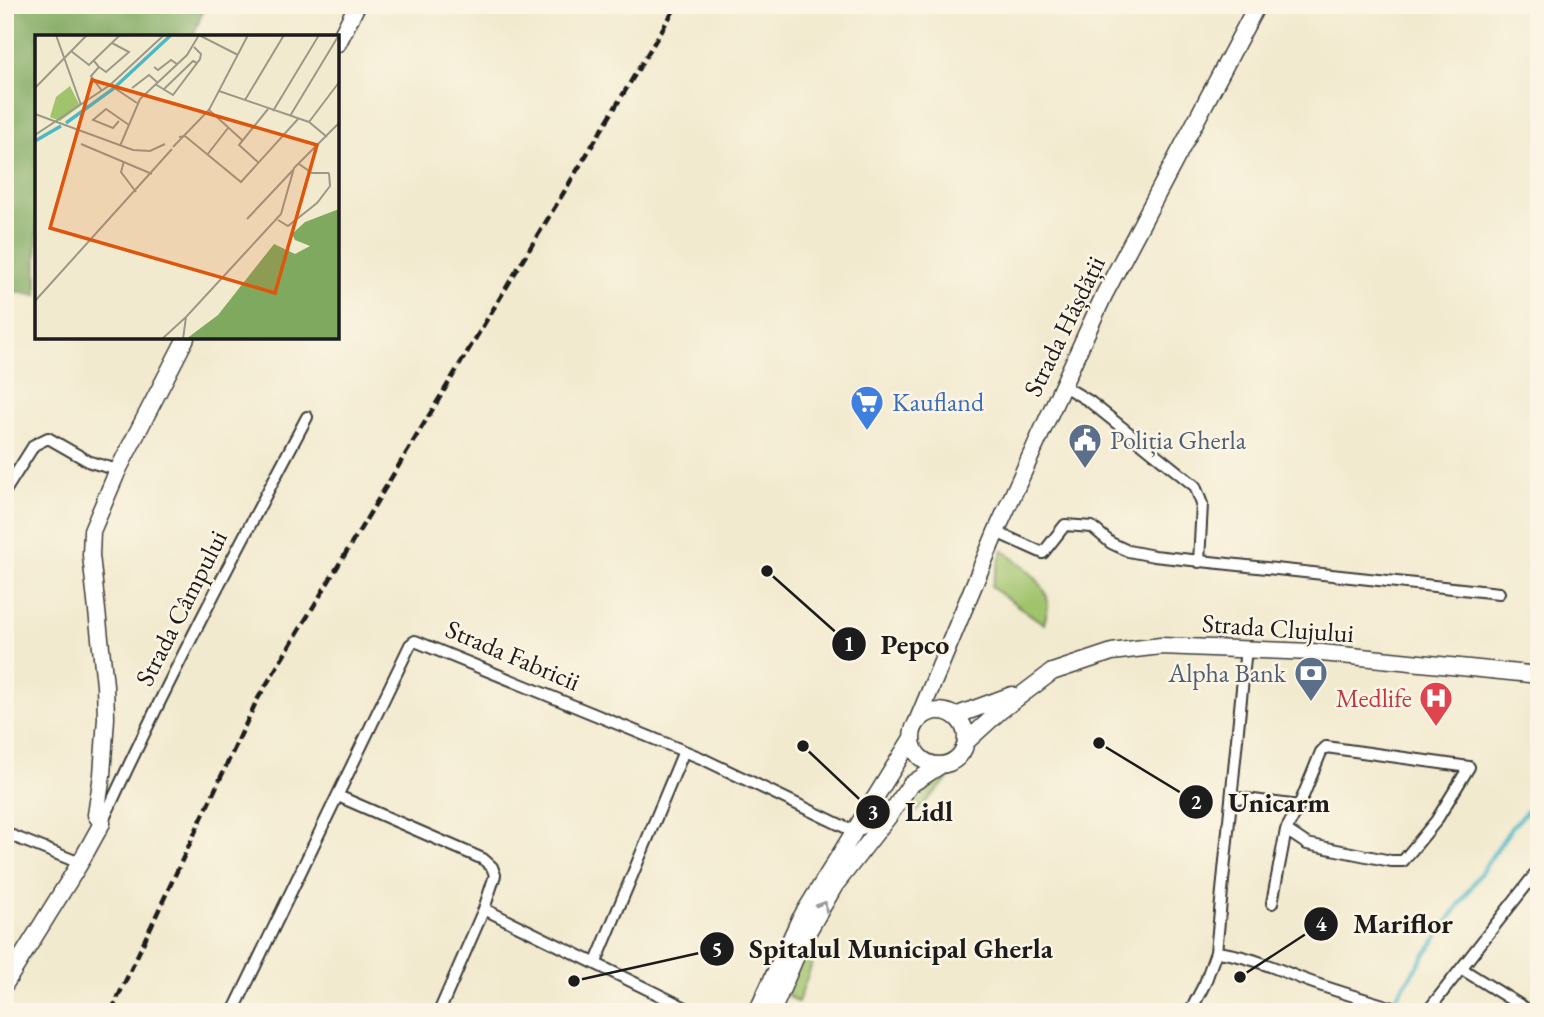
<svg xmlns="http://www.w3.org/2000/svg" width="1544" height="1017" font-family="'EB Garamond',serif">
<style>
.green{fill:#a0c36c;stroke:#5e7044;stroke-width:2}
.forest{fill:#80a960;stroke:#4e623e;stroke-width:2}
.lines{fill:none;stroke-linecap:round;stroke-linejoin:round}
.stream{stroke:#4bb8c6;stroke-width:4.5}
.street-casing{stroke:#3c3b37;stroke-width:14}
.secondary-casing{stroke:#3c3b37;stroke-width:19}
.street{stroke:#fff;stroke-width:10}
.secondary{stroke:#fff;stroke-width:16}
.rail{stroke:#1c1c1c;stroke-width:4.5;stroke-dasharray:10 5;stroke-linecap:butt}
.oneway{stroke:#999}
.labels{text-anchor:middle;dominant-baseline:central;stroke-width:5;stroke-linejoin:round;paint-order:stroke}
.street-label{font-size:26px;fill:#1c1c1c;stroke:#fcf5e5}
.shop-label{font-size:26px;fill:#366cbe;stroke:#fcf5e5;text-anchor:start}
.service-label{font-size:26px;fill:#4e5e75;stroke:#fcf5e5;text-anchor:start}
.health-label{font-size:26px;fill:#be3a42;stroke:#fcf5e5;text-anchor:end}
.inset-river{fill:none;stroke:#4bb8c6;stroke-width:3.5}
.inset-road{fill:none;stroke:#9c9887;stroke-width:2}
.view{fill:#de560d;fill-opacity:0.15;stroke:#de560d;stroke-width:3.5}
.inset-edge{fill:none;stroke:#1c1c1c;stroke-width:3.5}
.leader{fill:none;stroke:#1c1c1c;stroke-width:2.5}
.callout-dot{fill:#1c1c1c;stroke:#fcf5e5;stroke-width:2.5}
.mark-label{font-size:21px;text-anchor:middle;font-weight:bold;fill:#fff}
.callout-label{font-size:28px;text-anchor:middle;font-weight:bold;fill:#1c1c1c;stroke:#fcf5e5;stroke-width:5;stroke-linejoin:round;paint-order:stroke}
</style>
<rect width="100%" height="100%" fill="#fcf5e5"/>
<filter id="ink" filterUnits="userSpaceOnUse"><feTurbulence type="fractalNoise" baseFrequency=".0143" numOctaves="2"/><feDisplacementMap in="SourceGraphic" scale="14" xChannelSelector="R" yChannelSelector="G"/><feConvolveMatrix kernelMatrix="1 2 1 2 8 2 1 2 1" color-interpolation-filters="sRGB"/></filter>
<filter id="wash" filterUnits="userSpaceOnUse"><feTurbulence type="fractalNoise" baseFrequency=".00686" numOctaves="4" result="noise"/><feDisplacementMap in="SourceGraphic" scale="28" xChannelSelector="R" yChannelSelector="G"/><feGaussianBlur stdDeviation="1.57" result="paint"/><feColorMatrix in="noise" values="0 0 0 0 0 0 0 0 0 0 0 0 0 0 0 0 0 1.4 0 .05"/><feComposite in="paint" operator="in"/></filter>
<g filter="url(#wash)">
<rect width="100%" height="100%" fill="#f2eacf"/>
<path class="green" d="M 1003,550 C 1019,563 1050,584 1048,607 C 1047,613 1045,619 1044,624 L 991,587 Z
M 943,776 L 949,778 L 916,812 L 908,805 L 907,801 L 928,778 Z
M 810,952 L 813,956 L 812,964 L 798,1002 L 784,993 L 799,956 Z"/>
<path class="forest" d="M 5,5 L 205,5 L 193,37 L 37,37 L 37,296 L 5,290 Z"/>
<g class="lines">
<path class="stream" d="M 1386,1012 L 1512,827 L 1539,799"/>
</g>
</g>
<g filter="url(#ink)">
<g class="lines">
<defs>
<path id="street" d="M 1062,385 L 1089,401 L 1195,486 L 1202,504 L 1199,562
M 5,491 L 34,445 L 48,438 L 90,462 L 118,470
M 996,532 L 1043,553 L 1065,525 L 1092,527 L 1111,543 L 1128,551 L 1154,556 L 1499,593
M 338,796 L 483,859 L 492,867 L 495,875 L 484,909 L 439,1012
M 1232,797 L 1299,806 L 1286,830 L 1307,844 L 1391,861 L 1403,861 L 1436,821 L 1469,767 L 1326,747 L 1321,752 L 1299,806
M 102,823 C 165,685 236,551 307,417
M 5,833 L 80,863
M 1272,903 L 1286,830
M 484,909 L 694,1012
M 1216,952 C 1248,955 1279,970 1308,981 C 1341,993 1374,1002 1407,1012
M 596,962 L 684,751
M 1462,969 L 1531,1012
M 233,1012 L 410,645 L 415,641 L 701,758 L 855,832 L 886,818
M 1190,1012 L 1205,983 L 1216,952 L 1246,648
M 1427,1012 L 1539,869"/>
<path id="secondary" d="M 338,43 L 357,5
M912 738a27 27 0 1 1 54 0a27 27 0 1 1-54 0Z
M 955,716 L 1012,695
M 916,724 L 996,532 L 1104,295 L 1257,5
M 966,742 L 1000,711 L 1052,672 L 1112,652 L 1135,649 L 1161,646 L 1312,652 L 1539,675
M 5,984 L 80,863 L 102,823 L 96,815 L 102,775 L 106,718 L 105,685 L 91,555 L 92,531 L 118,470 L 186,338
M 757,1012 L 799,921 L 912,738
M 772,1012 L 802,942 L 835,885 L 889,816 L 910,785 L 941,765"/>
</defs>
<use href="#street" class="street-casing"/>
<use href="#secondary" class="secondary-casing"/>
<use href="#street" class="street"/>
<use href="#secondary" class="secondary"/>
<path class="rail" d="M 111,1012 L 257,700 L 677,5"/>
</g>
<defs><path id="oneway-chevron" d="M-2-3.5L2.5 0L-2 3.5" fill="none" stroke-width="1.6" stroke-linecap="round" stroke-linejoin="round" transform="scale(1.75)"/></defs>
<use class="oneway" href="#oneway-chevron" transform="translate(823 906) rotate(-59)"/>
</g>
<defs>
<symbol id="supermarket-pin" viewBox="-11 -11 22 30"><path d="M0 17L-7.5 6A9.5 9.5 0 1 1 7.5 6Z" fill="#3f7fe0" stroke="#fcf5e5"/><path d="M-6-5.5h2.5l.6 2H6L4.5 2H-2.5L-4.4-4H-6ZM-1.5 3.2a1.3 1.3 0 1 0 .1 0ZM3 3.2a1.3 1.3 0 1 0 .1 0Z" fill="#fff"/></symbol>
<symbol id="civic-pin" viewBox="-11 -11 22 30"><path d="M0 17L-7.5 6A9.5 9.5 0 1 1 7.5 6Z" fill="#5c6f8a" stroke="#fcf5e5"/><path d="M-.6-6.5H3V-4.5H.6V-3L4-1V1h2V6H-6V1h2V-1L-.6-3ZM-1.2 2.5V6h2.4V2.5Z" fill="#fff"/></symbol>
<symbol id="bank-pin" viewBox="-11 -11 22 30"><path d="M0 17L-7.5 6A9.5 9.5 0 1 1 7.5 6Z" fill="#5c6f8a" stroke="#fcf5e5"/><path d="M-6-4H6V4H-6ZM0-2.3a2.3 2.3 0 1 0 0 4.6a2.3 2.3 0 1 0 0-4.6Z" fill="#fff"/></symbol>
<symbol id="hospital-pin" viewBox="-11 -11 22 30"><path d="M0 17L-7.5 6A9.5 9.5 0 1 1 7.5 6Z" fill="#e0444e" stroke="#fcf5e5"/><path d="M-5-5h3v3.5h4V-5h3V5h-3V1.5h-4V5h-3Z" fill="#fff"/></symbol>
</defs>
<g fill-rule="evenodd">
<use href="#supermarket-pin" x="848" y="383" width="38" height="52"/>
<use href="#civic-pin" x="1066" y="421" width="38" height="52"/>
<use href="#bank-pin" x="1292" y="654" width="38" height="52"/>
<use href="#hospital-pin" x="1417" y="679" width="38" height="52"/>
</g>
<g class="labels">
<g class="street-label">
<text transform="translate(1064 326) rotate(-64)">Strada Hășdății</text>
<text transform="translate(181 608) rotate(-63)">Strada Câmpului</text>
<text transform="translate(1278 628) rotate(4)">Strada Clujului</text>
<text transform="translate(513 655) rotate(23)">Strada Fabricii</text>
</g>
<g class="shop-label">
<text x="892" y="402">Kaufland</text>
</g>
<g class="service-label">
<text x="1110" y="440">Poliția Gherla</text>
<text x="1286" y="673" text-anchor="end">Alpha Bank</text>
</g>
<g class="health-label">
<text x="1412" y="698">Medlife</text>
</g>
</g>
<g transform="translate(35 35)">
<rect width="304" height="304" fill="#f2eacf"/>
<path d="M 35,51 L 45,71 L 25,86 L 15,82 L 21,62 Z" fill="#a0c36c"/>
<path d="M 304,174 L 304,304 L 151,304 L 183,280 L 239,209 L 260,219 L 275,211 L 260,205 L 257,199 L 270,187 Z" fill="#80a960"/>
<path class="inset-river" d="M 31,88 L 78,54 L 136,0M 0,106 L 26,91"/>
<path class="inset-road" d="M 21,0 L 46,70M 36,16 L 54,30 L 85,0M 59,26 L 64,32 L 56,41 L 67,56M 64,32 L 71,37 L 94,17 L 77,8M 119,32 L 123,35 L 136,25 L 142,29M 120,49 L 138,60 L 165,24 L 166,19 L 159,12M 75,50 L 102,68M 0,53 L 52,0M 97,53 L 114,40 L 122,47M 128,55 L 158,26 L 162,28M 184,56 L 274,87 L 292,102M 210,65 L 249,0M 173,74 L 207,105M 238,76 L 284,0M 0,79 L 98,115 L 115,116 L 130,109M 255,81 L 304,0M 84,86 L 78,93 L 58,85 L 71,74 L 94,90M 274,87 L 305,46M 0,100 L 75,50 L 129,0M 144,102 L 150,101 L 206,147 L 263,84M 46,109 L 117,139M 85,111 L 105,64 L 152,20 L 164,0 L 203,20M 138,112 L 174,75 L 213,0M 172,120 L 193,93M 89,126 L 86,137 L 101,157M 224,128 L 204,110 L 233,74M 264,129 L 277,138 L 294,138M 212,184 L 259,134M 243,185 L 253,191 L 282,168 L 295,151 L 294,138M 0,266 L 137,114M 127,304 L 151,282M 148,304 L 151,282 L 246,179 L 259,133 L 305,87"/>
<path class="view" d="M 57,45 L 282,110 L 240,258 L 15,193 Z"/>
<rect width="304" height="304" class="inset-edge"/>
</g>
<path class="leader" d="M767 571L849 644M1099 743L1196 802M803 746L873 812M1240 977L1321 924M574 981L717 949"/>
<g class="callout-dot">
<circle cx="767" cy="571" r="7"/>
<circle cx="1099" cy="743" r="7"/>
<circle cx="803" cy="746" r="7"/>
<circle cx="1240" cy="977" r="7"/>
<circle cx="574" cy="981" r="7"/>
<circle cx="849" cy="644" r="18"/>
<circle cx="1196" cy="802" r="18"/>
<circle cx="873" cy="812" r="18"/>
<circle cx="1321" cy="924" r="18"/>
<circle cx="717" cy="949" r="18"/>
</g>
<g class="mark-label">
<text x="849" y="651">1</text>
<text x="1196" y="809">2</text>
<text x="873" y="819">3</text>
<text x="1321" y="931">4</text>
<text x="717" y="956">5</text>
</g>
<g class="callout-label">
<text x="915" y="654">Pepco</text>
<text x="1279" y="812">Unicarm</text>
<text x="929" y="821">Lidl</text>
<text x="1403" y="933">Mariflor</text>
<text x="901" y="958">Spitalul Municipal Gherla</text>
</g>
<rect width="1544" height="1017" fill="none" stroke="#fcf5e5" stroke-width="28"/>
</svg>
